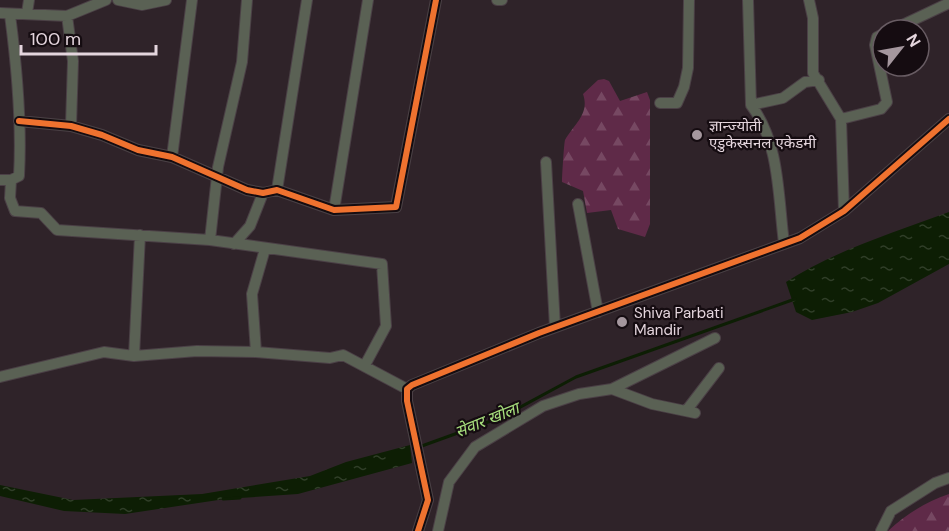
<svg xmlns="http://www.w3.org/2000/svg" width="949" height="531" font-family="'DM Sans','Noto Sans Devanagari',sans-serif">
<style>
.forest{fill:url(#forest-firs)}
.water{fill:url(#water-ripples)}
.lines{fill:none;stroke-linecap:round;stroke-linejoin:round}
.stream{stroke:#0d1e04;stroke-width:3}
.minor-casing{stroke:#4b4046;stroke-width:12}
.minor{stroke:#5a6154;stroke-width:10}
.cycleway-casing{stroke:#150c11;stroke-width:10}
.cycleway{stroke:#ef722f;stroke-width:6}
.poi-dot{fill:#a5979e;stroke:#150c11;stroke-width:2}
.labels{text-anchor:middle;dominant-baseline:central;stroke-width:4.5;stroke-linejoin:round;paint-order:stroke}
.poi-label{font-size:15px;fill:#e4d5dd;stroke:#150c11;text-anchor:start}
.water-label{font-size:16px;font-style:italic;fill:#a8e07e;stroke:#150c11}
</style>
<defs>
<pattern id="forest-firs" width="22" height="20" patternUnits="userSpaceOnUse" patternTransform="scale(1.5)"><rect width="22" height="20" fill="#5f2a48"/><path d="M5 1l3.5 6h-7zM16 11l3.5 6h-7z" fill="#764862"/></pattern>
<pattern id="water-ripples" width="26" height="14" patternUnits="userSpaceOnUse" patternTransform="scale(1.5)"><rect width="26" height="14" fill="#0d1e04"/><path d="M2 4q2-2 4 0t4 0M15 11q2-2 4 0t4 0" fill="none" stroke="#303e28"/></pattern>
</defs>
<rect width="100%" height="100%" fill="#2f2329"/>
<path class="forest" d="M 604,79 L 609,81 L 620,101 L 647,92 L 650,100 L 650,224 L 645,237 L 618,229 L 611,210 L 587,213 L 583,191 L 562,182 C 562,176 564,143 565,140 C 574,124 590,114 583,94 L 598,80 Z
M 949,494 L 949,531 L 888,531 C 906,514 926,502 949,494 Z"/>
<path class="water" d="M 949,212 L 949,264 L 878,303 L 852,312 L 812,320 L 796,312 L 786,282 C 836,250 893,233 949,212 Z
M 410,445 L 412,463 L 298,494 L 225,499 L 125,514 L 64,511 L 0,496 L 0,485 L 73,500 L 202,494 L 310,476 L 346,462 Z"/>
<g class="lines">
<path class="stream" d="M 419,447 L 502,417 L 576,377 L 795,299
M 223,499 L 240,498"/>
<defs>
<path id="minor" d="M 118,0 L 142,5 L 166,0
M 497,0 L 502,0
M 748,0 L 751,105 L 783,98 L 805,82 L 819,80
M 809,0 L 813,18 L 813,73 L 841,119 L 881,109 L 887,102 L 875,45 L 877,37 L 883,34
M 0,13 L 67,16 L 106,0
M 27,13 L 29,0
M 10,15 C 17,68 22,122 19,176 L 11,180
M 67,16 L 73,61 L 71,126
M 892,30 L 949,3
M 660,103 L 677,103 L 684,87 L 688,68 L 689,0
M 751,105 C 780,143 778,197 784,243
M 841,119 L 844,211
M 19,121 L 71,126 L 102,135 L 138,150 L 172,157 L 247,190 L 263,193 L 277,190 L 334,210 L 396,207 L 436,0
M 172,157 L 192,0
M 546,162 L 555,327
M 0,180 L 11,180 L 10,198 L 15,211 L 41,213 L 57,230 L 210,240 L 382,264 L 386,326 L 365,365
M 277,190 L 307,0
M 578,204 L 598,312
M 334,210 L 368,0
M 210,240 L 218,167 L 242,62 L 247,0
M 234,244 L 250,226 L 263,193
M 256,352 L 252,294 L 265,249
M 134,356 L 140,235
M 0,377 L 104,352 L 134,356 L 197,351 L 256,352 L 330,358 L 343,355 L 407,389
M 612,389 L 715,338
M 686,411 L 719,368
M 418,531 L 428,500 L 407,401 L 407,389 L 412,385 L 539,333 L 800,238 L 844,211 L 949,119
M 438,531 L 449,482 L 475,447 L 543,406 L 579,394 L 612,389 L 652,404 L 695,413
M 881,531 L 891,511 L 935,483 L 949,478"/>
</defs>
<use href="#minor" class="minor-casing"/>
<use href="#minor" class="minor"/>
<defs>
<path id="cycleway" d="M 19,121 L 71,126 L 102,135 L 138,150 L 172,157 L 247,190 L 263,193 L 277,190 L 334,210 L 396,207 L 436,0
M 418,531 L 428,500 L 407,401 L 407,389 L 412,385 L 539,333 L 800,238 L 844,211 L 949,119"/>
</defs>
<use href="#cycleway" class="cycleway-casing"/>
<use href="#cycleway" class="cycleway"/>
</g>
<g class="poi-dot">
<circle cx="697" cy="135" r="6"/>
<circle cx="622" cy="322" r="6"/>
</g>
<g class="labels">
<g class="poi-label">
<text x="709" y="126">ज्ञान्ज्योती<tspan x="709" dy="17">एडुकेस्सनल एकेडमी</tspan></text>
<text x="634" y="313">Shiva Parbati<tspan x="634" dy="17">Mandir</tspan></text>
</g>
<g class="water-label">
<text transform="translate(487 420) rotate(-22)">सेवार खोला</text>
</g>
</g>
<g transform="translate(901 48) rotate(59)"><circle r="28" fill="#150c11" stroke="#685c63" stroke-width="1.5"/>
<path d="M0-4.5L10 22L0 15L-10 22Z" fill="#a5979e"/>
<text y="-9" font-size="16" font-weight="bold" text-anchor="middle" fill="#e4d5dd">N</text>
</g>
<path d="M21 45v9h135v-9" fill="none" stroke="#e4d5dd" stroke-width="3"/>
<text x="30" y="45" font-size="18" fill="#e4d5dd" stroke="#150c11" stroke-width="4.5" paint-order="stroke">100 m</text>
</svg>
